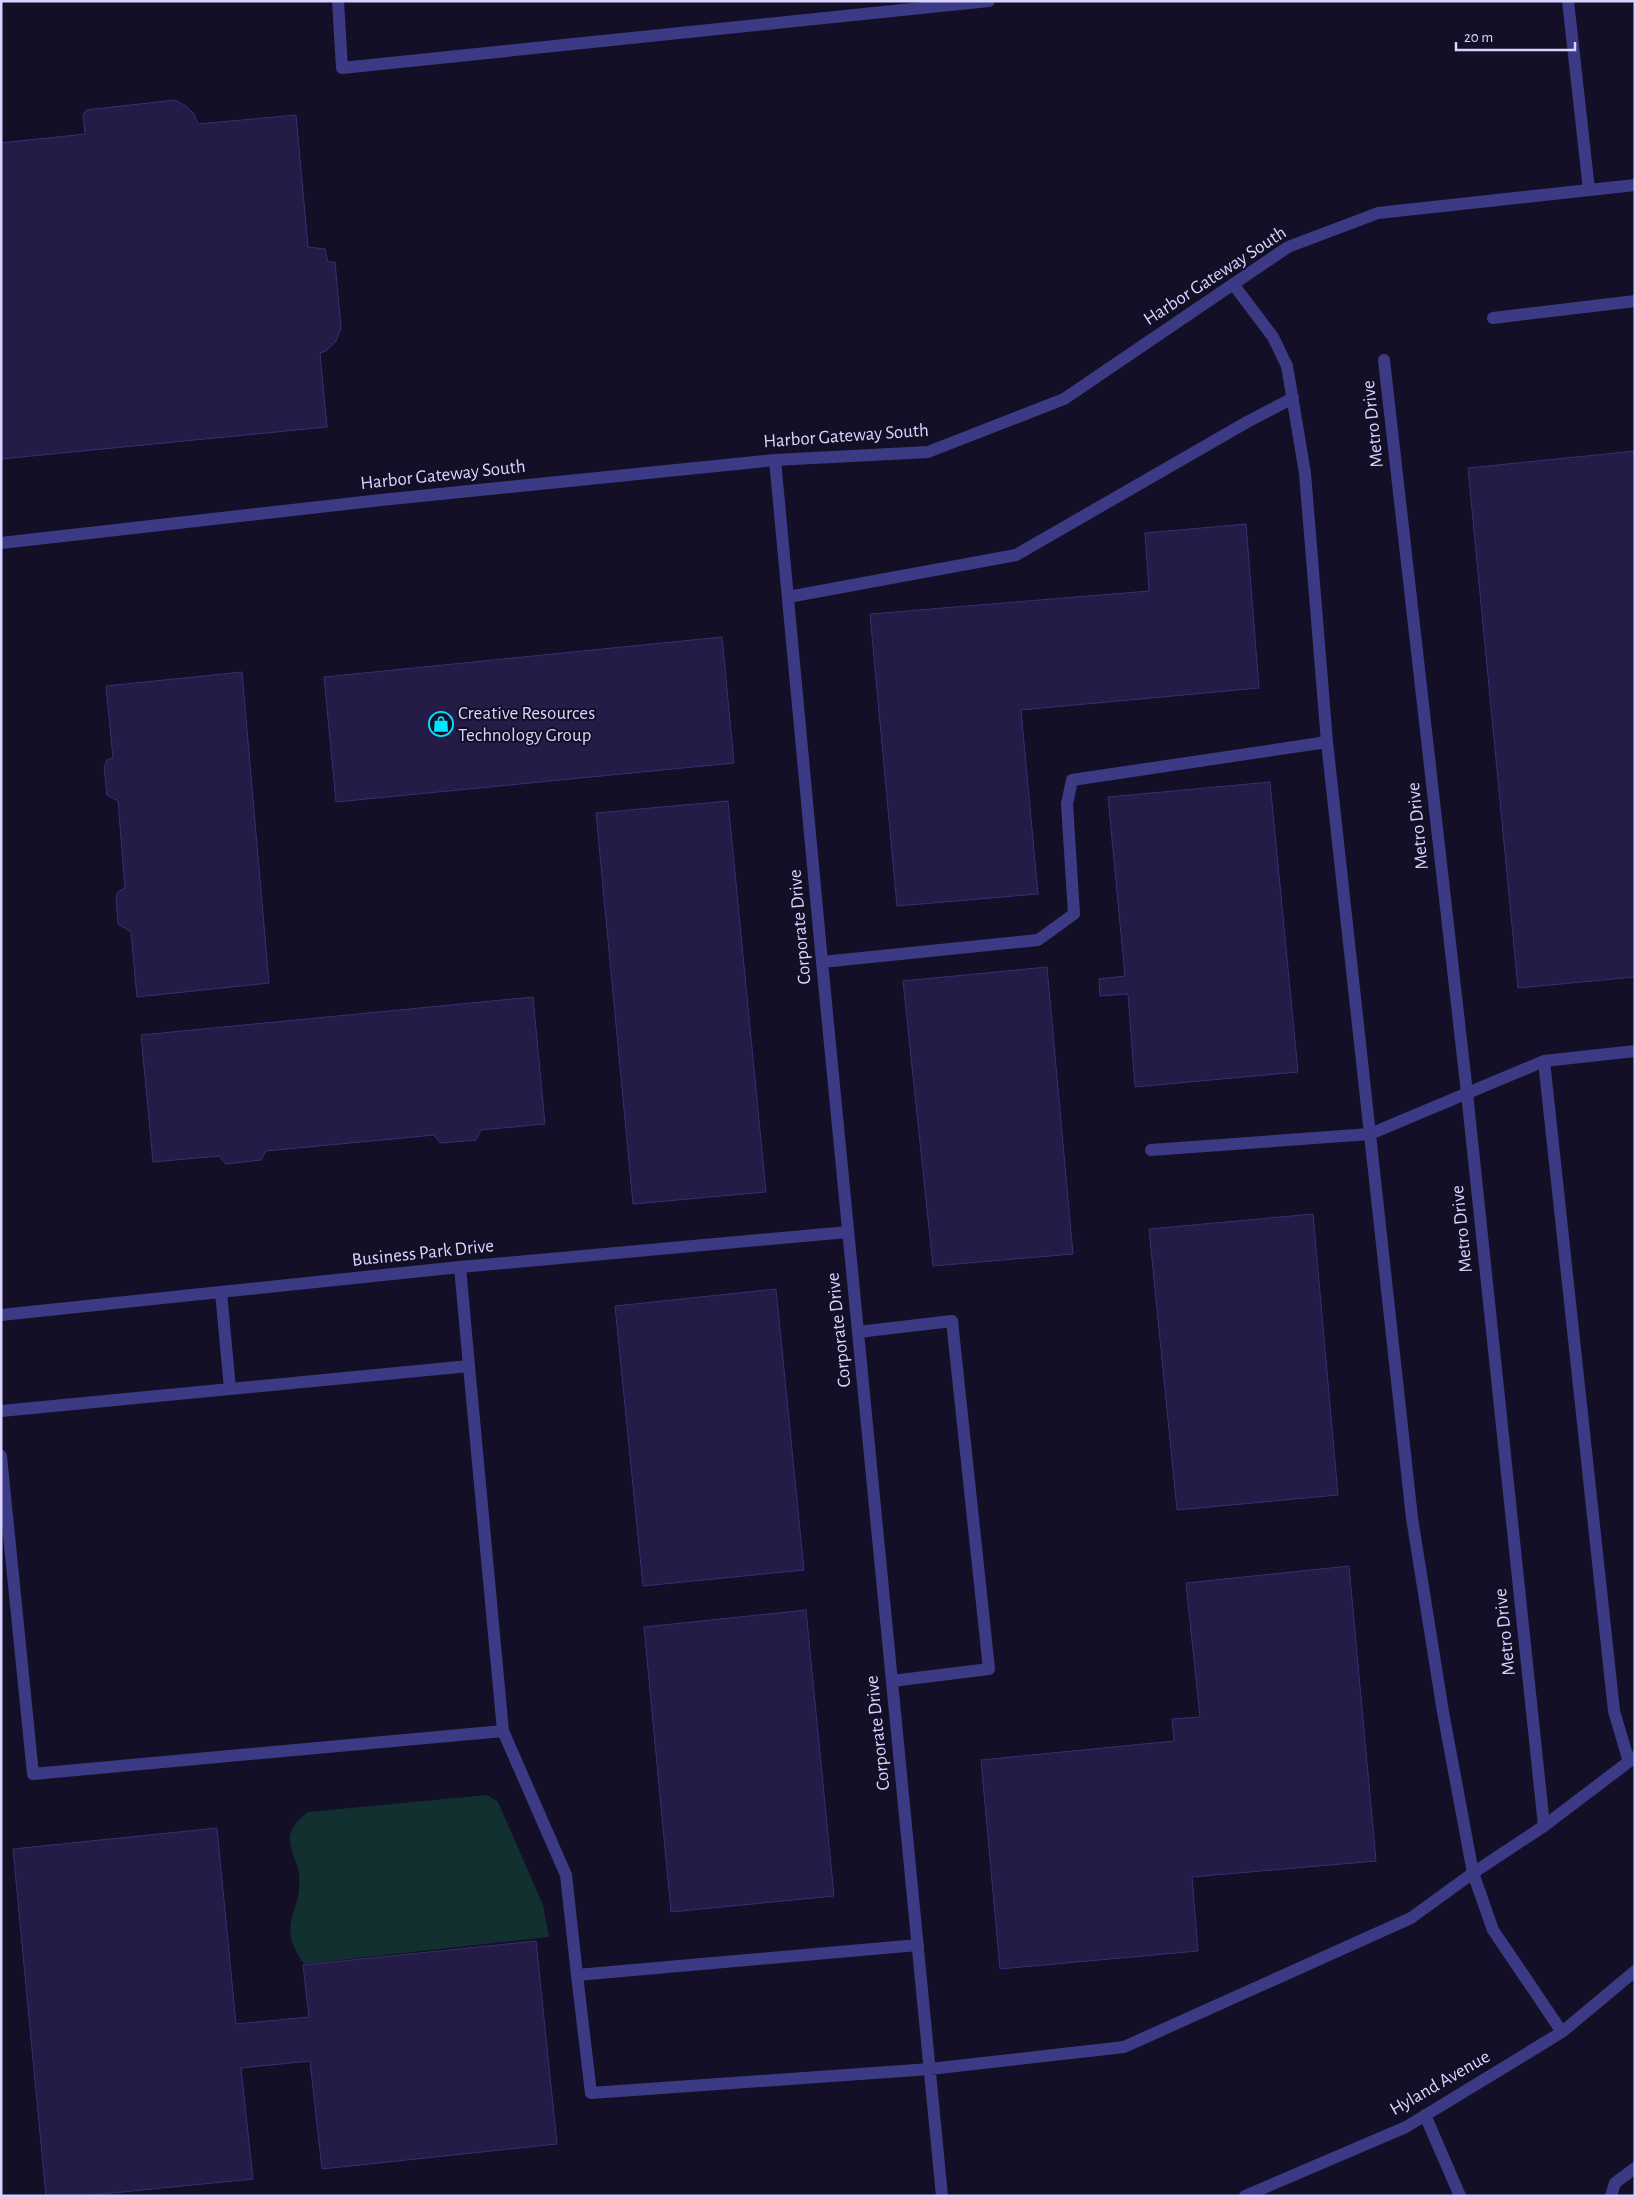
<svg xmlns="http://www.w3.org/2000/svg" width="1636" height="2197" font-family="'Alegreya Sans',sans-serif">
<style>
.green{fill:#12302f}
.building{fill:#241b47;stroke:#3b2d73}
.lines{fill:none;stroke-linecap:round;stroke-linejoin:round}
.minor{stroke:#3d3a85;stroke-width:12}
.labels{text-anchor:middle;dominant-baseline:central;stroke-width:4;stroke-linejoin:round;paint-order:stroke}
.street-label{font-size:19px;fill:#d9d4ff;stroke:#130f26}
.poi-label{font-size:19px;fill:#d9d4ff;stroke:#130f26;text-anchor:start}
</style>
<rect width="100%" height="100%" fill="#130f26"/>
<path class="green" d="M 487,1795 L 498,1802 L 543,1905 L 549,1937 L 304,1964 C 274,1922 303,1914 299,1875 C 298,1862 289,1850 290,1837 C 291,1826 300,1818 308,1812 Z"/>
<path class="building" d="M 175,100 L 186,106 L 194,114 L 198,124 L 296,115 L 308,247 L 325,249 L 328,262 L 335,262 L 341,328 L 336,341 L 326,351 L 320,353 L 327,427 L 1,459 L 1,143 L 85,134 L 83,115 L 86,110 Z
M 1635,451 L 1635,977 L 1518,988 L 1468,468 Z
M 1246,524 L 1259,688 L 1021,710 L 1038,894 L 897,906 L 870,614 L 1149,591 L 1145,533 Z
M 722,637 L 734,763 L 336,802 L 324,677 Z
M 242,672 L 269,983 L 137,997 L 131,932 L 118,924 L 116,897 L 118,892 L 125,888 L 118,801 L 107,795 L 104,767 L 107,760 L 113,758 L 106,686 Z
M 1270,782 L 1298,1072 L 1135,1087 L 1128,994 L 1100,996 L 1099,979 L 1125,976 L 1108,797 Z
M 728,801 L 766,1192 L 633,1204 L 596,813 Z
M 1047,967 L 1073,1254 L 933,1266 L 903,981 Z
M 533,997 L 545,1124 L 481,1130 L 476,1140 L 440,1143 L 434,1135 L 266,1151 L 261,1160 L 226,1164 L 219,1156 L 153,1162 L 141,1035 Z
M 1313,1214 L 1338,1495 L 1177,1510 L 1149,1229 Z
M 776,1289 L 804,1570 L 643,1586 L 615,1306 Z
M 1349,1566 L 1376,1861 L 1192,1877 L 1198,1951 L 1000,1969 L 981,1760 L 1174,1741 L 1172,1719 L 1200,1717 L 1186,1583 Z
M 806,1610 L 834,1896 L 671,1912 L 644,1627 Z
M 217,1828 L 236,2024 L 309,2017 L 303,1965 L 536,1941 L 557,2144 L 322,2169 L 310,2061 L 241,2068 L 253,2179 L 82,2196 L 46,2196 L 13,1849 Z"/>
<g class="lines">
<path class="minor" d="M 338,1 L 342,68 L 989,1
M 1568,1 L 1589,190
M 1493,318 L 1635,301
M 1384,360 L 1467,1093 L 1544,1826 L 1473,1873 L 1493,1930 L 1562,2032
M 775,460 L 822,962 L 942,2196
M 1,543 L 381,500 L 775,460 L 928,452 L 1064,399 L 1288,247 L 1378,213 L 1635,185
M 788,597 L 1016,555 L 1247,422 L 1293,398
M 822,962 L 1038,940 L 1074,914 L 1067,804 L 1072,780 L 1327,742
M 1544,1061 L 1614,1711 L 1629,1762
M 1151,1150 L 1370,1134 L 1544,1061 L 1635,1051
M 221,1292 L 230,1389
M 1,1315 L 460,1267 L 848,1232
M 858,1332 L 952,1321 L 989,1669 L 892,1681
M 469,1366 L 503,1731
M 1,1411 L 469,1366 L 460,1267
M 1,1456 L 33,1774 L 503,1731 L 566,1875 L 577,1975 L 918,1945
M 1544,1826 L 1635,1757
M 577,1975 L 591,2093 L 930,2069 L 1124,2047 L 1411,1918 L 1473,1873 L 1443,1712 L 1412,1518 L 1327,742 L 1305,473 L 1287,366 L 1273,337 L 1233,284
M 1425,2115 L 1460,2196
M 1245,2196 L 1406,2127 L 1562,2032 L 1635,1971
M 1611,2196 L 1615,2183 L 1635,2168"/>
</g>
<defs>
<symbol id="shop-ring" viewBox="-11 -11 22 22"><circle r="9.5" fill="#130f26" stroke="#00e5ff" stroke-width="1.5"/><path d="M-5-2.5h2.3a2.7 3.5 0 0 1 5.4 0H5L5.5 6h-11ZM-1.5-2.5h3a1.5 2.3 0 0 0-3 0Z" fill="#00e5ff"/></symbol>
</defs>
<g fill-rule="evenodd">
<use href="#shop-ring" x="427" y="710" width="28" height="28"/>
</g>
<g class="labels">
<g class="street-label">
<text transform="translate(1215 276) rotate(-33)">Harbor Gateway South</text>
<text transform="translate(1373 424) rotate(-96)">Metro Drive</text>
<text transform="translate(846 436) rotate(-4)">Harbor Gateway South</text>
<text transform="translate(443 475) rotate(-6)">Harbor Gateway South</text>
<text transform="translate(1418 826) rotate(-96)">Metro Drive</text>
<text transform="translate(800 927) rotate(-95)">Corporate Drive</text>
<text transform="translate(1462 1229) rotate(-96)">Metro Drive</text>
<text transform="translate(423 1253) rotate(-6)">Business Park Drive</text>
<text transform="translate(839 1330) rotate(-96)">Corporate Drive</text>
<text transform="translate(1505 1632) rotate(-96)">Metro Drive</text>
<text transform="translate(878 1733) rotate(-96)">Corporate Drive</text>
<text transform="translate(1440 2083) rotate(-30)">Hyland Avenue</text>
</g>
<g class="poi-label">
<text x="458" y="713">Creative Resources<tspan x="458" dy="22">Technology Group</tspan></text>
</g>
</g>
<rect width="1636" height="2197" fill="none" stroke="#d9d4ff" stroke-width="5"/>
<path d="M1456 42v8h119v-8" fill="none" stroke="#d9d4ff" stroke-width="2.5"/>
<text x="1464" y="42" font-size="15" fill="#d9d4ff" stroke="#130f26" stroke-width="4" paint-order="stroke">20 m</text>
</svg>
